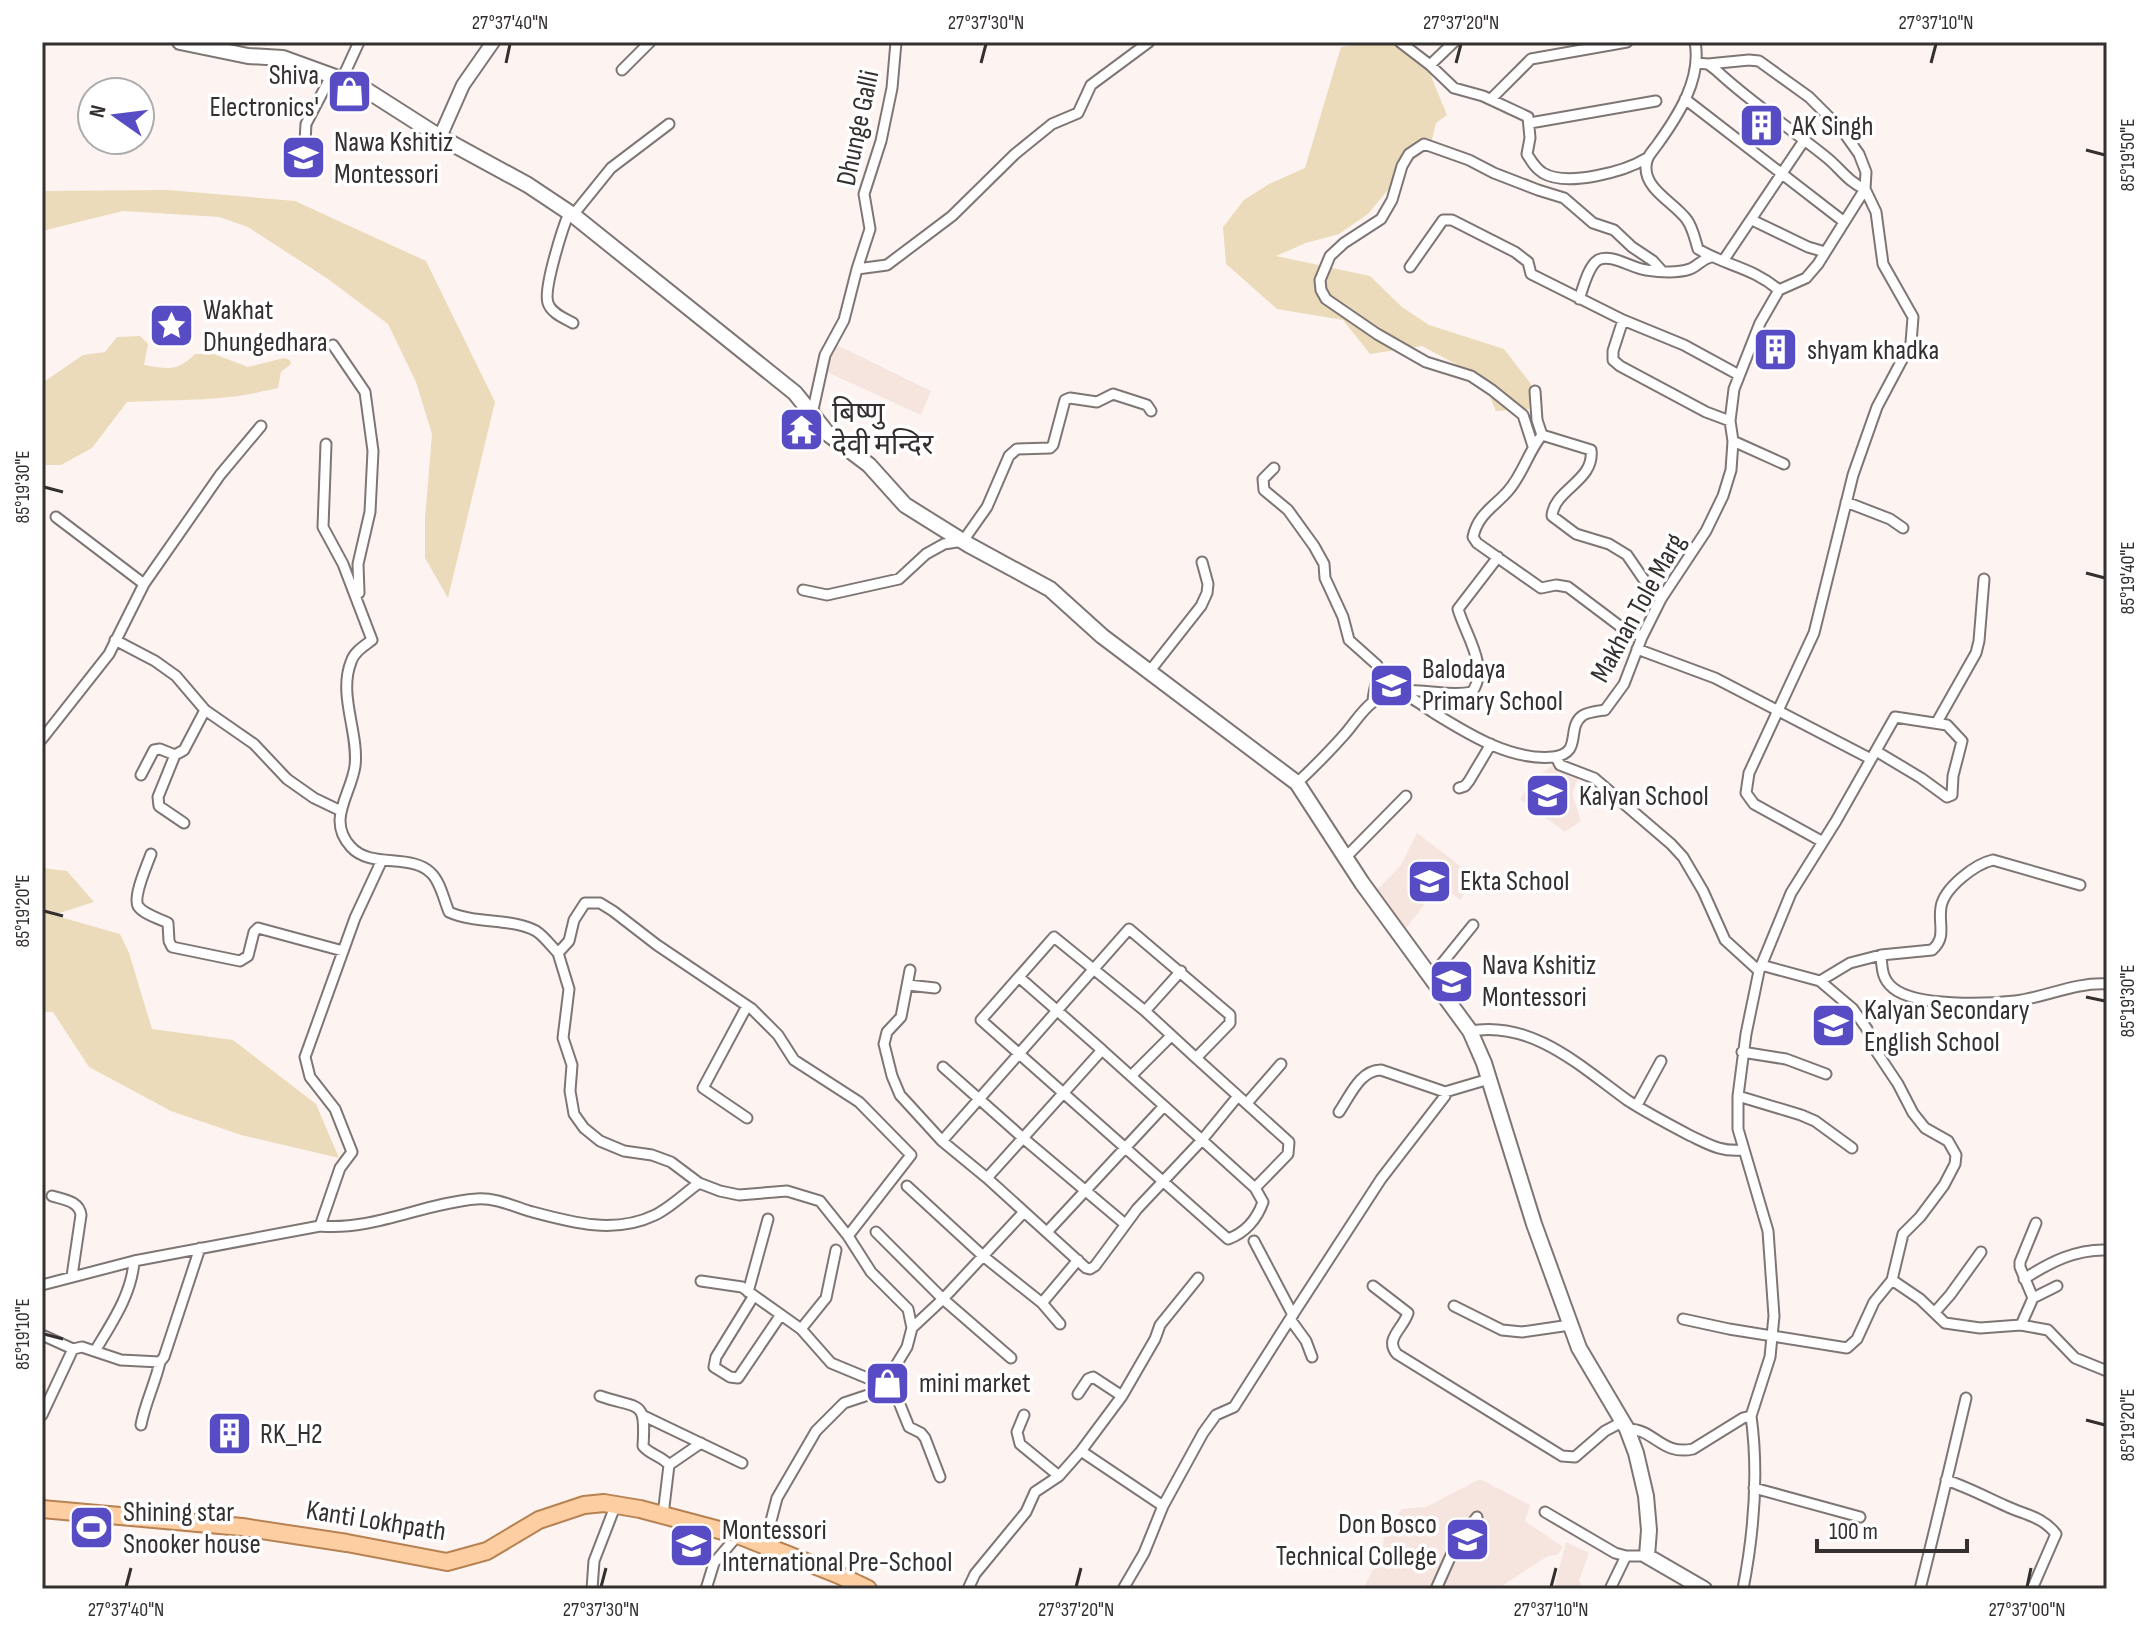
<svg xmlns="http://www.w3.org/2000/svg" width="2149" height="1631" font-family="'Sofia Sans Condensed','Noto Sans Devanagari',sans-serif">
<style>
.built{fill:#f6e5df}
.green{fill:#ebdbba}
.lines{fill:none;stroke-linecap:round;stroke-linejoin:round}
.minor-casing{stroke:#7e7674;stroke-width:13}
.tertiary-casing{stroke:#7e7674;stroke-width:16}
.secondary-casing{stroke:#7e7674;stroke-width:18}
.primary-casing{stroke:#b78252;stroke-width:20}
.minor{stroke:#fff;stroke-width:9}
.tertiary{stroke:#fff;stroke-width:12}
.secondary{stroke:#fff;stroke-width:14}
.primary{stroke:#fecea3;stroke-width:16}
.ticks{fill:none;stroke:#33302f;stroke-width:3}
.labels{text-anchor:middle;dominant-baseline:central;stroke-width:7;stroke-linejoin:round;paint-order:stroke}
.poi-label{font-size:28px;fill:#33302f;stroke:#fff;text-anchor:start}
.street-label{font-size:28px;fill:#33302f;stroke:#fff}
.neatline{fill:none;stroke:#33302f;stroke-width:3}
.ticks-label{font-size:20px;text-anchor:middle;fill:#33302f}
</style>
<rect width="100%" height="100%" fill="#fdf4f1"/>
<path class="built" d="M 835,344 L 931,391 L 921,415 L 827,372 L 826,363 Z
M 1555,763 L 1580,772 L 1572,794 L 1581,821 L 1565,832 L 1520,799 L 1529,784 Z
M 1417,833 L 1476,878 L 1460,900 L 1440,885 L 1403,932 L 1373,894 L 1401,865 Z
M 1480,1479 L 1530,1505 L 1525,1521 L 1563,1547 L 1557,1555 L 1548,1556 L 1497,1589 L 1363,1589 L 1383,1550 L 1384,1533 L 1402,1509 L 1426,1507 Z
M 688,1528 L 710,1535 L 692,1567 L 673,1557 Z
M 1566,1542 L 1589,1553 L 1579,1581 L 1583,1589 L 1554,1589 Z"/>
<path class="green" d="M 1378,42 L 1392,42 L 1428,69 L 1447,115 L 1436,123 L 1430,147 L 1411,162 L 1368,214 L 1339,234 L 1306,243 L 1276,256 L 1370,276 L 1402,307 L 1429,325 L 1504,349 L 1531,384 L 1529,409 L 1496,411 L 1482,378 L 1422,346 L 1370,354 L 1343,320 L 1277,309 L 1226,264 L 1223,227 L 1244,200 L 1269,184 L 1305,168 L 1341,47 Z
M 168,190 L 295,201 L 426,261 L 495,402 L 448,598 L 425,558 L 425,519 L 432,434 L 416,382 L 388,324 L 328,279 L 248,227 L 219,217 L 123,211 L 42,231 L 42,191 Z
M 140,336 L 148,344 L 144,365 C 168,369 177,372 195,354 L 214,354 L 248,367 L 284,358 L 290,360 L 291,364 L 281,372 L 278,388 C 264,391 243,396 229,397 C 195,401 161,400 127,402 L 92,448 L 61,465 L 42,465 L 42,383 L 83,355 L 105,352 L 117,337 Z
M 42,868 L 67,871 L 94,902 L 53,915 L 120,934 L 129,953 L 152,1029 L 233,1040 L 316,1104 L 339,1158 L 241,1135 L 171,1111 L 89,1067 L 53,1012 L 42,1012 Z"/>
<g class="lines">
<defs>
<path id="minor" d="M 1400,42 L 1430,65 L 1454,88 L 1483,96 L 1528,117 L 1530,138 L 1527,154 C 1532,162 1535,168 1543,173 C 1567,187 1624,172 1647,158
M 1695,42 C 1702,79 1678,116 1657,145 C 1652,152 1646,157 1646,167 C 1645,190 1675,203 1687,220 C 1693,228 1695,240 1698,249 C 1726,266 1752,267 1779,290
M 1708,64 L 1749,60 L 1759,61 L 1809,97 L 1842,130 L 1859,154 L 1866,172 L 1865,189 L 1876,212 L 1883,264 L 1913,317 L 1911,343 L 1877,407 L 1853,475 L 1814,633 L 1749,773 L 1746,793 L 1754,804 L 1823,842
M 1430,65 L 1454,42
M 622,70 L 650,42
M 342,79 L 359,42
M 1491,99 L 1531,59 L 1627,42
M 1685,99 L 1843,221
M 1530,123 L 1656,101
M 298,150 L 305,141 L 306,124 L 331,76
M 569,213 C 563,227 543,289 548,303 C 551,313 564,318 573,323
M 573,215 L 611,168 L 669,124
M 1752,220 L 1808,247 L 1825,252
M 1723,261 L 1803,142
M 1410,267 L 1443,220 L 1452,220 L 1515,252 L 1528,262 L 1531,274 L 1623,320 L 1613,351 L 1613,360 L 1620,366 L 1706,412 L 1730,421
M 857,269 L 870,229 L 864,194 L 881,141 L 892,88 L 896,42
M 1579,299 C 1583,289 1588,266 1598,260 C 1611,253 1631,268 1646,270 C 1659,272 1678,273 1690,269 C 1698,266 1702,259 1711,257
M 1623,320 L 1684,345 L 1739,375
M 333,345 L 365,392 L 373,451 L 370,512 L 358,564 L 359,593
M 1535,391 L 1537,420 L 1542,435 L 1591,450 C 1595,481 1554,489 1552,516 L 1576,534 L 1609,544 L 1627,555 L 1651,590 L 1661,599
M 812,414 L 825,355 L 844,320 L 857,269 L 887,265 L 952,216 L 1015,154 L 1052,124 L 1078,113 L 1091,85 L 1149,42
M 1542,435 C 1528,452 1523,474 1508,491 C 1494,507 1478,514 1473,537 L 1477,543 L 1541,588 L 1556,585 L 1568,587 L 1621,627 L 1642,637
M 1733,441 L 1784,464
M 326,444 L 323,527 L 343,564 L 372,640 C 364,646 354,652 351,662 C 338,695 359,733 355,766 C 351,795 326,820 351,847 C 371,869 411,853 431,873 C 440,881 444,900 449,912 C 475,924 513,918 536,931 C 544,936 552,947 558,953
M 1533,446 L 1523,415 L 1492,390 L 1471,376 L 1426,362 L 1377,334 L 1326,299 L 1321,290 L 1320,280 L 1330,256 L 1344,243 L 1381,219 L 1392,200 L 1402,166 L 1409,154 L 1424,144 L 1469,160 L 1494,173 L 1538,190 L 1564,198 L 1593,223 L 1614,230 L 1632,247 L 1653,261 L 1662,271
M 1274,468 L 1263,479 L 1264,490 L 1288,510 L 1314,546 L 1324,564 L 1325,578 L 1343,617 L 1349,640 L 1377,665 C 1380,675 1373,690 1373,702
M 1846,502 L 1890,519 L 1903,528
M 56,517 L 144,584
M 803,590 L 827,595 L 899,579 L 926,554 L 944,544 L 963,541 L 987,507 L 1009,456 L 1017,449 L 1050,448 L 1053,445 L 1065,400 L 1070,398 L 1097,402 L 1113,394 L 1147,405 L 1151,411
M 115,640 L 155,661 L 176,676 L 205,710 L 254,744 L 287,779 L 314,798 L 339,810
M 1637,649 L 1715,678 L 1871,759
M 1149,672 L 1201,606 L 1207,593 L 1208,584 L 1202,562
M 1396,693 C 1422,686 1446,698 1472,692 C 1490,668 1465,634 1458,609 L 1498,557
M 1937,722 L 1976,653 L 1979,641 L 1984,579
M 42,739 L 109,654 L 144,584 L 220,475 L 261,426
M 175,755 L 158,797 L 159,806 L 184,823
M 1556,757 L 1560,765 L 1594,778 L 1671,844 L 1683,857 L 1703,891 L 1725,940 L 1759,971
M 141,775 L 154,750 L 160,749 L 175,755 L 184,750 L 205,710
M 1297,783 C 1314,767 1329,752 1344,735 C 1353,725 1362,710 1373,702 C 1377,699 1390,694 1396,694 C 1408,693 1423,706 1434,713 C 1468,734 1511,761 1553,757 C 1583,754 1566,728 1582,716 C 1587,712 1598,711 1605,710 L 1624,684 L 1642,637 L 1661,599 L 1706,531 L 1723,496 L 1731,470 L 1733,441 L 1730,421 L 1734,389 L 1760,323 L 1779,290 L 1806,278 L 1818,264 L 1865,189 C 1848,182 1840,168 1826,157 C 1790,128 1750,102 1716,70 L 1708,64 L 1697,63
M 1459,788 L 1465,786 L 1469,781 L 1491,744
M 151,854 C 147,865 133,896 138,906 C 143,914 160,919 168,923 L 169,941 L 172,947 L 240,961 L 248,956 L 254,932 L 258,928 L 343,951
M 1346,857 L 1406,796
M 1881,955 L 1932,950 C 1947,937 1938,925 1941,907 C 1944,888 1975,864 1993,860 L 2080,885
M 910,970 L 901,1017 L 887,1032 L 884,1044 L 892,1076 L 900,1095 L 942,1141 L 987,1178 L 1086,1268 L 1090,1269 L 1095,1266 L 1137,1209 L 1202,1140 L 1255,1188 L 1288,1154 L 1289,1142 L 1196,1058 L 1230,1023 L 1230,1015 L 1129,929 L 942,1141
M 1431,977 L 1473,925
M 1820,981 L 1850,963 L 1881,955 C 1882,969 1882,979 1893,988 C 1916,1007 1987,1004 2015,1001 C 2047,997 2075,982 2107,984
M 908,985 L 935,988
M 1145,1011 L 1181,971
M 1470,1031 C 1532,1020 1580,1066 1627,1100 C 1647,1113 1670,1125 1691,1136 C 1710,1145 1721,1152 1743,1150
M 1102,1050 L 1202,1140 L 1238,1096
M 1742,1052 L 1786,1059 L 1826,1074
M 1196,1058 L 1145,1011 L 1054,937 L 981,1020 L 1228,1239 C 1245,1233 1257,1219 1263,1202 L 1255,1188
M 943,1067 L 1023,1138 L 1125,1224
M 1132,1075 L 1171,1036
M 1738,1096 L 1801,1115 L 1815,1121 L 1852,1148
M 1247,1103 L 1281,1064
M 1637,1105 L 1661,1061
M 1339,1112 C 1350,1096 1360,1070 1381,1070 L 1445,1092 L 1489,1079
M 747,1118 L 703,1088 L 747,1006
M 987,1178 L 1102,1050 L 1020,978
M 907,1186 L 983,1256 L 1042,1303 L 1060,1324
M 52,1196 C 65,1200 79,1201 81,1215 L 72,1276
M 320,1226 C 373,1231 424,1203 476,1199 C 494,1197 513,1206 529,1211 C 570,1222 614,1235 655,1215 C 670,1208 685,1193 699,1183
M 876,1232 L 943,1299 L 1011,1358
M 1047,1232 L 1164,1106
M 1254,1241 L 1293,1315
M 2024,1279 C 2050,1262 2076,1249 2107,1250
M 1892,1280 L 1920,1299 L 1945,1323 L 1980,1328 L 2021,1325 L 2048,1330 L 2075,1358 L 2107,1371
M 701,1281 L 742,1287 L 801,1329 L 831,1363 L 884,1385
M 42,1285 L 134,1261 L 320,1226 L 340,1168 L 352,1152 L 335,1109 L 310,1077 L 305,1057 L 355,918 L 382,860
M 1373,1286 L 1408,1313 C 1403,1329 1384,1339 1397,1354 L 1562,1456 L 1575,1457 L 1605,1431 L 1622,1422
M 748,1292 L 768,1219
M 753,1297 L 716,1357 L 714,1367 L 730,1377 L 738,1378 L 780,1316
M 2033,1298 L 2057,1286
M 1042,1303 L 1078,1260
M 1454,1306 L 1502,1330 L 1522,1332 L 1570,1325
M 1935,1312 L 1950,1295 L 1981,1252
M 1683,1319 L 1729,1329 L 1847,1348 L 1857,1339 L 1874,1302 L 1892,1280 L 1903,1234 L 1920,1217 L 1944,1185 L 1955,1164 L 1956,1155 L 1948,1141 L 1925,1128 L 1913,1113 L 1898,1084 L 1876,1051 L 1867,1029 L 1853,1009 L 1820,981 L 1761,965
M 2021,1325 L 2033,1298 L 2020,1267 L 2020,1262 L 2036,1223
M 912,1328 L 943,1299 L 1023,1213
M 801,1329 L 826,1298 L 836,1250
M 42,1335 L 73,1349
M 95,1351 C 111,1324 132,1294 134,1261
M 1312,1357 L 1306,1341 L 1290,1319 L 1381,1179 L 1445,1096 L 1445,1092
M 886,1382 L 896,1395 L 909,1427 L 921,1433 L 925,1438 L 940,1477
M 1078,1394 L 1088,1379 L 1093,1377 L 1122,1396
M 600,1396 C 640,1410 646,1398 643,1446 C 650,1455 662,1456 669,1465 L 663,1515
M 42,1415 L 73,1349 L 82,1347 L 121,1360 L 160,1362 L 164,1357 L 200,1248
M 1024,1415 L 1017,1432 L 1020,1444 L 1059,1476
M 644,1416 L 742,1463
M 141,1425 C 145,1403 155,1384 160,1362
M 1627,1429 C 1654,1428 1661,1456 1693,1449 L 1743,1418 L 1751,1416 L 1770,1357 L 1774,1316 L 1768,1231 L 1738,1129 L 1738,1096 L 1746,1034 L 1759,971 L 1791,893 L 1836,821 L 1895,717 L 1947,725 L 1962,741 L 1953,776 L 1952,795 L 1947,797 L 1921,778 L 1876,751
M 1081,1451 L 1163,1506
M 669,1465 L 701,1443
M 1946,1480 C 1967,1487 1986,1497 2006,1506 C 2025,1515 2042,1516 2056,1534 L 2032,1589
M 1754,1488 L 1860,1517
M 1545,1512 L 1615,1553 L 1626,1556 L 1647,1556
M 765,1544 L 777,1498 L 816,1431 L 844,1403 L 874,1393 L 884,1385 L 907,1347 L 912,1328 L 908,1309 L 871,1272 L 848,1236 L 911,1155 L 859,1102 L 794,1060 L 778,1035 L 752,1009 L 657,945 L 613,911 L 600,903 L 585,903 L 574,920 L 569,941 L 558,953 L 569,989 L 563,1038 L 572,1065 L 570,1091 L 574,1114 L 584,1128 L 600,1141 L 624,1151 L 652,1155 L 671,1162 L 699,1183 L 720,1191 L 739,1195 L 787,1191 L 820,1201 L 848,1236
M 592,1589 L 594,1561 L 616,1504
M 706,1589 L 714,1563 L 738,1535
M 968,1589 L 975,1574 L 1026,1512 L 1035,1492 L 1059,1476 L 1081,1451 L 1122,1396 L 1155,1339 L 1160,1325 L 1198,1278
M 1123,1589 L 1144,1553 L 1163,1506 L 1203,1433 L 1216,1415 L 1234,1407 L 1290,1319
M 1436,1589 L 1457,1542 L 1477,1517
M 1610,1589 L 1626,1556
M 1743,1589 C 1754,1532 1759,1474 1751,1416
M 1920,1589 C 1936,1526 1951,1462 1966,1398"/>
<path id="tertiary" d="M 440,137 L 463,85 L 493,42"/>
<path id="secondary" d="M 180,42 L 248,56 L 283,58 L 360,86 L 440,137 L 528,185 L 573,215 L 795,393 L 828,434 L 869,465 L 905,505 L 969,545 L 1050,589 L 1102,636 L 1297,783 L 1362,883 L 1470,1031 L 1484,1063 L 1534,1224 L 1579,1348 L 1627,1429 L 1636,1453 L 1646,1496 L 1649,1530 L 1647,1556 L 1704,1589"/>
<path id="primary" d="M 42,1509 L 242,1527 L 347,1543 L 447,1562 L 487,1551 L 539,1520 L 584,1505 L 604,1503 L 640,1509 L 738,1535 L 839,1575 L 868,1589"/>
</defs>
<use href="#minor" class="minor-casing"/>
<use href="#tertiary" class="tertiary-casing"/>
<use href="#secondary" class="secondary-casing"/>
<use href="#primary" class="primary-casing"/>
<use href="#minor" class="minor"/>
<use href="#tertiary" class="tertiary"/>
<use href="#secondary" class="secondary"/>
<use href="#primary" class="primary"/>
</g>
<path class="ticks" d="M 506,63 L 510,44M 981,63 L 986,44M 1456,63 L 1461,44M 1931,63 L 1936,44M 2086,150 L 2105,155M 44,487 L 63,492M 2086,573 L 2105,578M 44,911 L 63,916M 2086,997 L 2105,1001M 44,1334 L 63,1339M 2086,1420 L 2105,1425M 126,1587 L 131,1568M 601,1587 L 606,1568M 1076,1587 L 1081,1568M 1551,1587 L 1556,1568M 2027,1587 L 2031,1568"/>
<defs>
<symbol id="shop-square" viewBox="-11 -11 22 22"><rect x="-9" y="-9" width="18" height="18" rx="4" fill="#584cc4" stroke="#fff"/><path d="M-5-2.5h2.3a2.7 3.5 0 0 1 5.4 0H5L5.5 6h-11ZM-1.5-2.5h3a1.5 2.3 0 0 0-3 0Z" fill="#fff"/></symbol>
<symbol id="building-square" viewBox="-11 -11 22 22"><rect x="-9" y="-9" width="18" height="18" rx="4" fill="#584cc4" stroke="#fff"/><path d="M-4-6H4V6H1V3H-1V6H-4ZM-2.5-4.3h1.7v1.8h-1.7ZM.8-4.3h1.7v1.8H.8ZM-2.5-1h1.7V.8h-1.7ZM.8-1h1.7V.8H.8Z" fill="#fff"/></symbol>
<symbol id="school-square" viewBox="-11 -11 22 22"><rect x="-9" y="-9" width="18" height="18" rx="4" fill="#584cc4" stroke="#fff"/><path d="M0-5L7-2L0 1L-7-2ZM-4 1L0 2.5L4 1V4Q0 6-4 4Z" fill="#fff"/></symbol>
<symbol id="sight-square" viewBox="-11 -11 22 22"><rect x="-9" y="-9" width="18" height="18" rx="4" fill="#584cc4" stroke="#fff"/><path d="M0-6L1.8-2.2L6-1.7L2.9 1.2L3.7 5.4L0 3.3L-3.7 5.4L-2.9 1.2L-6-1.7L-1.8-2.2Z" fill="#fff"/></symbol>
<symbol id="temple-square" viewBox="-11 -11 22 22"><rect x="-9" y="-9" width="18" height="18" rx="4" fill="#584cc4" stroke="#fff"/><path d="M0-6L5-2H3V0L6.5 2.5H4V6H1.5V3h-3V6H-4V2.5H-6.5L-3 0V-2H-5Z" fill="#fff"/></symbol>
<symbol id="stadium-square" viewBox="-11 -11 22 22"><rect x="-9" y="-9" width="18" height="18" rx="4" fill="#584cc4" stroke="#fff"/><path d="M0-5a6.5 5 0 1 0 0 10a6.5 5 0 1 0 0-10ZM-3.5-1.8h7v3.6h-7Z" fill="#fff"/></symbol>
</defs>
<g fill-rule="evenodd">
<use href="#shop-square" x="324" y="66" width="51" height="51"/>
<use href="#building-square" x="1736" y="100" width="51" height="51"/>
<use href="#school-square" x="278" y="132" width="51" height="51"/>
<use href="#sight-square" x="146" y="300" width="51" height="51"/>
<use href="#building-square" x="1750" y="324" width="51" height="51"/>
<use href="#temple-square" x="776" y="404" width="51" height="51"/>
<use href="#school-square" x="1366" y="660" width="51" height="51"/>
<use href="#school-square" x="1522" y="770" width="51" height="51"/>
<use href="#school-square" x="1404" y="856" width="51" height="51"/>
<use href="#school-square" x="1426" y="956" width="51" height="51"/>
<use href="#school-square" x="1808" y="1000" width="51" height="51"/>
<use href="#shop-square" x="862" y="1358" width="51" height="51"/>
<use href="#building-square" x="204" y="1408" width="51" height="51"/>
<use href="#stadium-square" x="66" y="1502" width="51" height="51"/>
<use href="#school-square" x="1442" y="1514" width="51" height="51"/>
<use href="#school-square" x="666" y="1520" width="51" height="51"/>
</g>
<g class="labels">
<g class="poi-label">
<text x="319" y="75" text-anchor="end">Shiva<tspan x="319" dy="32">Electronics'</tspan></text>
<text x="1792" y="126">AK Singh</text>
<text x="334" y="142">Nawa Kshitiz<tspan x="334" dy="32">Montessori</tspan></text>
<text x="203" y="310">Wakhat<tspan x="203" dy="32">Dhungedhara</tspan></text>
<text x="1807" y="350">shyam khadka</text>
<text x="832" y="413">बिष्णु<tspan x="832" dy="32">देवी मन्दिर</tspan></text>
<text x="1422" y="669">Balodaya<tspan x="1422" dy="32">Primary School</tspan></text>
<text x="1579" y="796">Kalyan School</text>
<text x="1460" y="881">Ekta School</text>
<text x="1482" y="965">Nava Kshitiz<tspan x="1482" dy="32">Montessori</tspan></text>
<text x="1864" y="1010">Kalyan Secondary<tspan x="1864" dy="32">English School</tspan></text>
<text x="919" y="1383">mini market</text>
<text x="260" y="1434">RK_H2</text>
<text x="123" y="1512">Shining star<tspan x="123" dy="32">Snooker house</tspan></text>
<text x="1437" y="1524" text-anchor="end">Don Bosco<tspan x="1437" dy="32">Technical College</tspan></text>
<text x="722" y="1530">Montessori<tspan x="722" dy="32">International Pre-School</tspan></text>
</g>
<g class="street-label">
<text transform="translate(858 128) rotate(-78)">Dhunge Galli</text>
<text transform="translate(1638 608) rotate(-61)">Makhan Tole Marg</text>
<text transform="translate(376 1521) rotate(9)">Kanti Lokhpath</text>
</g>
</g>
<rect width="2149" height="1631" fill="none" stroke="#ffffff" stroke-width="88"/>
<g transform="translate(116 116) rotate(284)"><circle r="38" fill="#ffffff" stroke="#adacac" stroke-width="2"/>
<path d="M0-6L14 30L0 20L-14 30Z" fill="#584cc4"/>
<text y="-12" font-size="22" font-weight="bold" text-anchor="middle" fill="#33302f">N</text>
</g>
<path d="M1817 1539v12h150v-12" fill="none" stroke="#33302f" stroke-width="4"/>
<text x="1829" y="1539" font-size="24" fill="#33302f" stroke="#ffffff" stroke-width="6" paint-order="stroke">100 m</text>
<rect x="44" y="44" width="2061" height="1543" class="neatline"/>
<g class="ticks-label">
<text x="510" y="29">27°37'40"N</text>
<text x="986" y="29">27°37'30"N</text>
<text x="1461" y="29">27°37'20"N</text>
<text x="1936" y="29">27°37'10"N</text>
<text transform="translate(2127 155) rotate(-90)" y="7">85°19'50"E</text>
<text transform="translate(22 487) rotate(-90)" y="7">85°19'30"E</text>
<text transform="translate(2127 578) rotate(-90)" y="7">85°19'40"E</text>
<text transform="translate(22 911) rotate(-90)" y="7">85°19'20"E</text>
<text transform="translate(2127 1001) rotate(-90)" y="7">85°19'30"E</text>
<text transform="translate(22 1334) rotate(-90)" y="7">85°19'10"E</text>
<text transform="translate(2127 1425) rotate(-90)" y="7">85°19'20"E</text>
<text x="126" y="1616">27°37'40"N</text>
<text x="601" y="1616">27°37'30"N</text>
<text x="1076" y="1616">27°37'20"N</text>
<text x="1551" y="1616">27°37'10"N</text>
<text x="2027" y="1616">27°37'00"N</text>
</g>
</svg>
